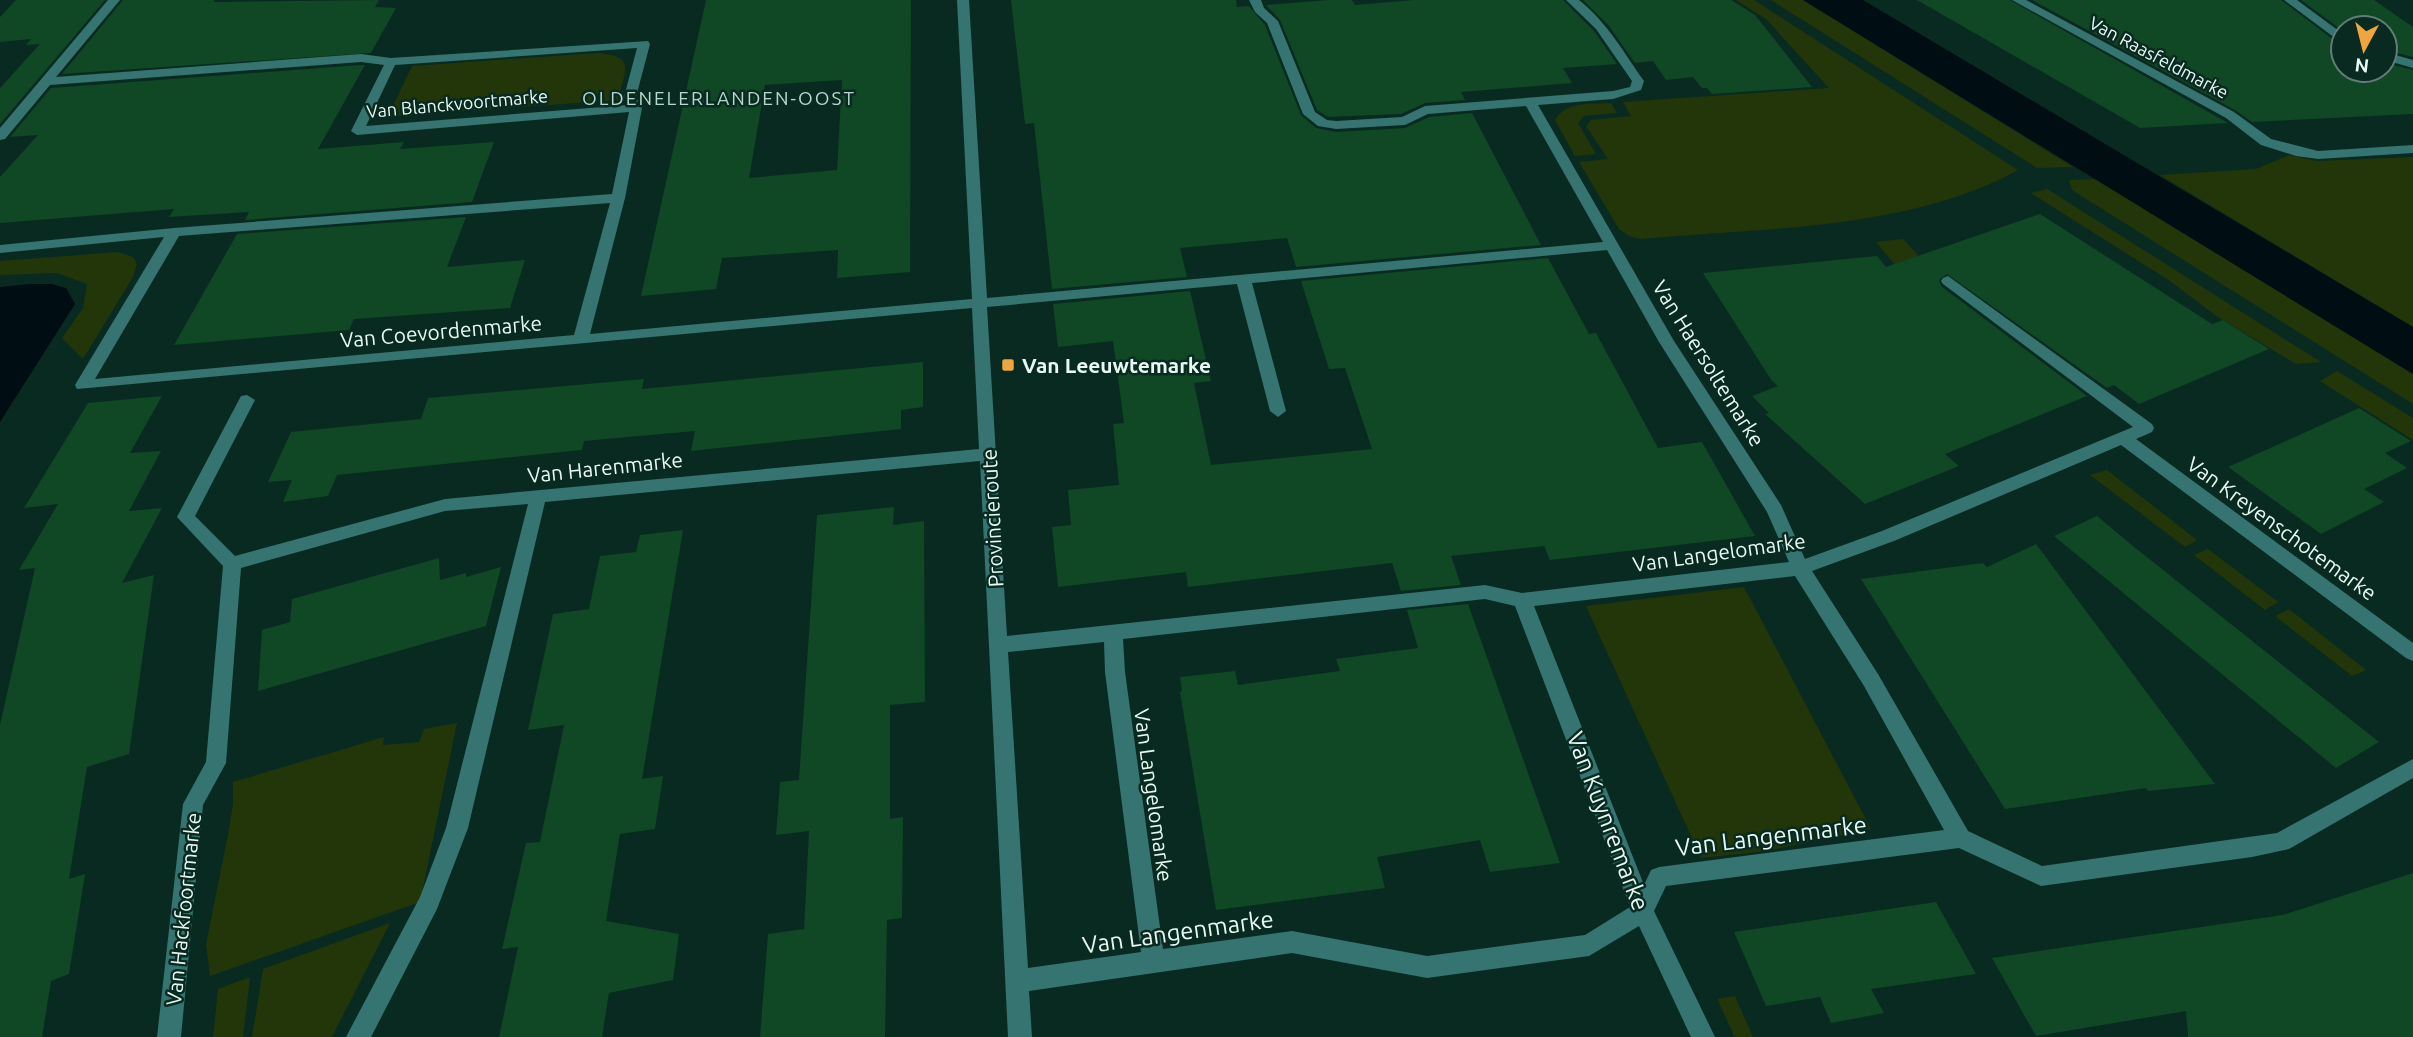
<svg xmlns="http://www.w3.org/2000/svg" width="2413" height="1037" font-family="Ubuntu,sans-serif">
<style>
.green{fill:#22360a}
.water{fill:#000d12}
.building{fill:#104724;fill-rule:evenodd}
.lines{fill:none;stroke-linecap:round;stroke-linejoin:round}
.street{fill:#367471;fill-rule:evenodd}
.poi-dot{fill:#f0a63f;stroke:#092a21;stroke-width:2.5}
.labels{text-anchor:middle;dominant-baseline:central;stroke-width:5;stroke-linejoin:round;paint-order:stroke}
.far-street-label{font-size:18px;fill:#e7f9f2;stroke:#092a21}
.far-neighbourhood-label{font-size:19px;letter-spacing:2px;fill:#b4d8cb;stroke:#092a21}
.street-label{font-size:21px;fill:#e7f9f2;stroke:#092a21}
.poi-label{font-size:21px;font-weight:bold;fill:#e7f9f2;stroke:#092a21;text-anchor:start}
.near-street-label{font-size:24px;fill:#e7f9f2;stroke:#092a21}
</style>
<rect width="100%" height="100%" fill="#092a21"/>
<path class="green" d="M 1736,0 L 1754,0 L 2018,170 C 1910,230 1762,228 1641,239 L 1629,236 L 1619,229 L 1579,162 L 1608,159 L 1586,126 L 1591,120 L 1631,116 L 1623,102 L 1829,88 L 1766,19 Z
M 1771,0 L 1803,0 L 2073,167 L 2037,168 Z
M 597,53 C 637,56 625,70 618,100 L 398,116 L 389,114 L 412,66 Z
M 1611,103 L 1617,113 L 1584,116 L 1578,123 L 1596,154 L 1575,156 L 1555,120 C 1566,101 1591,104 1611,103 Z
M 2289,155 L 2317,161 L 2413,157 L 2413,327 L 2160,175 L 2256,169 Z
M 2095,179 L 2413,374 L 2413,404 L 2072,190 L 2069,180 Z
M 2047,189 L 2321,362 L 2296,364 L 2215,315 L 2170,281 L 2031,193 Z
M 1903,239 L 1930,268 L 1906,278 L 1876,242 Z
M 118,252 L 133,257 L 137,264 L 133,277 L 83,359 L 62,338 L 83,308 L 87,284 L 57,273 L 0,275 L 0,261 Z
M 2337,371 L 2413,418 L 2413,440 L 2320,381 Z
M 2107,470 L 2197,540 L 2185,547 L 2090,475 Z
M 2208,549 L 2278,602 L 2265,610 L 2194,555 Z
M 1744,587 L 1871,829 L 1766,851 L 1701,858 L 1586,606 Z
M 2289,609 L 2366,670 L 2352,676 L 2275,616 Z
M 457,723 L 420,902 L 210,976 L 206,944 L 228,835 L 233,804 L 233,782 L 384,737 L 383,745 L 419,742 L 424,729 Z
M 390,923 L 332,1037 L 252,1037 L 263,969 Z
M 250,977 L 243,1037 L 213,1037 L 218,989 Z
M 1735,996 L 1753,1037 L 1735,1037 L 1717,999 Z"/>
<path class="water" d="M 1803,0 L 1863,0 L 2413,327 L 2413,374 Z
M 29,284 L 52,284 L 66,288 L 75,304 L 0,422 L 0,287 Z"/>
<path class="building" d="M 16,0 L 105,0 L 0,124 L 0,88 L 40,44 L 26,45 L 31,39 L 0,42 L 0,17 Z
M 123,0 L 215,0 L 213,2 L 379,0 L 375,7 L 396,8 L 371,53 L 62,74 Z
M 706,0 L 911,0 L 910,272 L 837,278 L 838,250 L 722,258 L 716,289 L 641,296 ZM 842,80 L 837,170 L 749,178 L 765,85 Z
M 1011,0 L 1236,0 L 1237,7 L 1249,6 L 1265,25 L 1301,115 L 1316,128 L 1336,132 L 1405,128 L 1429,117 L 1472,113 L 1541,245 L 1296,267 L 1287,238 L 1180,248 L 1187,277 L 1052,289 L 1034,123 L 1025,124 Z
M 1328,0 L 1352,0 L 1355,5 L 1414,0 L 1563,0 L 1594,31 L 1617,64 L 1563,68 L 1572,83 L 1461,92 L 1465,100 L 1425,103 L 1401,114 L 1328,117 L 1317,110 L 1280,20 L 1266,5 Z
M 1583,0 L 1731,0 L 1755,15 L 1812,87 L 1712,94 L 1707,88 L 1702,88 L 1693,77 L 1666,80 L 1653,61 L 1635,63 L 1609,26 Z
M 1917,0 L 2010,0 L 2228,123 L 2140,128 Z
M 2032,0 L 2281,0 L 2343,47 L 2343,70 L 2385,70 L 2385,63 L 2413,70 L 2413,114 L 2252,122 L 2235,110 Z
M 2301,0 L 2374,0 L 2413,27 L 2413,57 L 2385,50 L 2385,28 L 2343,28 L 2343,31 Z
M 361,65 L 365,65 L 318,149 L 404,142 L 400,149 L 494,142 L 472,202 L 245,220 L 249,212 L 169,217 L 174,209 L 0,223 L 0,177 L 38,135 L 10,137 L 51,88 Z
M 2040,214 L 2212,324 L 2223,320 L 2269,349 L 2139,404 L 2114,385 L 2107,388 L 1947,274 L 1939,280 L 1941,286 L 2087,396 L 1945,454 L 1959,466 L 1865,504 L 1765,414 L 1769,413 L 1752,396 L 1778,386 L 1772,381 L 1703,273 L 1877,256 L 1886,267 Z
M 466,217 L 447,267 L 525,260 L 510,308 L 354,319 L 349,330 L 174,345 L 237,234 Z
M 1548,258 L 1589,334 L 1596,333 L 1658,448 L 1702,442 L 1755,536 L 1550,560 L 1544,546 L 1451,556 L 1461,585 L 1401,591 L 1392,563 L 1188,587 L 1186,572 L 1058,587 L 1052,527 L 1071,525 L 1068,490 L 1119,485 L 1113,424 L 1124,423 L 1113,341 L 1058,347 L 1053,304 L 1190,291 L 1211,381 L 1194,383 L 1211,465 L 1372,449 L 1345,368 L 1329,369 L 1301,281 Z
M 923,362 L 923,407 L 901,410 L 901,429 L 691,451 L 695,431 L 584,441 L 582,450 L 337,475 L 328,496 L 283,502 L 292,480 L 268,482 L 291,432 L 421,419 L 428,398 L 644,379 L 642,389 Z
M 162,396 L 130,453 L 161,451 L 129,511 L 162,508 L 122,583 L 154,575 L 129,754 L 87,767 L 69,879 L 85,874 L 69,974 L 51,981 L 42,1037 L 0,1037 L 0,725 L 35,568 L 19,570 L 58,504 L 24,508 L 88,403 Z
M 2359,408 L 2411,441 L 2385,453 L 2407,468 L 2364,489 L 2384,502 L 2321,534 L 2228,467 Z
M 894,507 L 893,525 L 924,521 L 925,702 L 890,705 L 890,819 L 903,817 L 902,918 L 887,920 L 885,1037 L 760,1037 L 768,934 L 804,929 L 809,831 L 776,835 L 780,782 L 799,780 L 817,515 Z
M 2097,516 L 2133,546 L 2379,742 L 2336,768 L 2054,536 Z
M 683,530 L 642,779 L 663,776 L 655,829 L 620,834 L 606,921 L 679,934 L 673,980 L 609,993 L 602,1037 L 499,1037 L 518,947 L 502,949 L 526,843 L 540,842 L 564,725 L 528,730 L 553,614 L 589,609 L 600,556 L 636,552 L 640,535 Z
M 2036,544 L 2215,784 L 2148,791 L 2146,788 L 2005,809 L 1861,579 L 1983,563 L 1987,567 Z
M 439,558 L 440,580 L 466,573 L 466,577 L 501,567 L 486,626 L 258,691 L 262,630 L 290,622 L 292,599 Z
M 1468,604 L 1560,863 L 1490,872 L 1480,840 L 1377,857 L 1385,888 L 1216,910 L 1180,692 L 1182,691 L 1180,677 L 1235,671 L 1238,685 L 1340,671 L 1336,659 L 1418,648 L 1407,610 Z
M 2413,873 L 2413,1037 L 2188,1037 L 2186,1011 L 2036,1036 L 1992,958 L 2283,915 Z
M 1936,902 L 1976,974 L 1871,989 L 1884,1013 L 1831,1023 L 1820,997 L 1766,1006 L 1734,932 Z"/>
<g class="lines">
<path class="street" d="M 108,0 L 120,0 L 56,77 L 361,54 L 391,58 L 648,41 L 650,44 L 636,97 L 642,108 L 625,198 L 590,334 L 972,299 L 957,0 L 969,0 L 987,298 L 1603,242 L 1526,106 L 1428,114 L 1405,125 L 1336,129 L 1318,126 L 1303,114 L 1267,23 L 1255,12 L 1249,0 L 1261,0 L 1264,8 L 1278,21 L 1315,112 L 1327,120 L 1336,121 L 1402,117 L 1425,106 L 1613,91 L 1630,87 L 1632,81 L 1596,29 L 1566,0 L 1579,0 C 1607,22 1624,53 1644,81 L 1641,90 L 1613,99 L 1538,105 L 1674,341 L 1781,505 L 1805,559 L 1882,531 L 2133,427 L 1943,284 L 1941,281 L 1943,278 L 1948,276 L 2152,424 L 2154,428 L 2152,432 L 2136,439 L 2413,643 L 2413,661 L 2406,658 L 2121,445 L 1894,541 L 1812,571 L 1878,674 L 1968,831 L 2042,866 L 2277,833 L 2413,759 L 2413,778 L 2289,849 L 2252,857 L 2041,886 L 1959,848 L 1666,886 L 1654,911 L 1715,1037 L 1691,1037 L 1639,926 L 1589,956 L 1427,978 L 1292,953 L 1029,991 L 1032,1037 L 1008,1037 L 980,461 L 545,502 L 468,828 L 437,909 L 371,1037 L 346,1037 L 420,897 L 446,828 L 528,504 L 445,511 L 241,568 L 226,763 L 203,805 L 181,1037 L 157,1037 L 183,804 L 206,762 L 223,566 L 177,517 L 241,396 L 247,395 L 255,400 L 195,516 L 235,556 L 445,499 L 979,449 L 972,308 L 77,389 L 75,385 L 164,237 L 0,253 L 0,245 L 174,228 L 612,194 L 629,112 L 357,135 L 351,131 L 384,65 L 361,62 L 50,85 L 5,139 L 0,140 L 0,128 ZM 637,48 L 624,97 L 628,105 L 366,126 L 395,65 ZM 610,203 L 574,335 L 95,379 L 179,236 ZM 1607,250 L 1659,342 L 1767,512 L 1789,562 L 1522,593 L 1485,585 L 1007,636 L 987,307 L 1237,284 L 1270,411 L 1278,417 L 1286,411 L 1252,283 ZM 1795,576 L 1864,686 L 1944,830 L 1659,867 L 1651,870 L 1644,885 L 1534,606 ZM 1485,599 L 1515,606 L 1630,907 L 1585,935 L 1427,956 L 1292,931 L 1163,949 L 1125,672 L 1123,639 ZM 1104,642 L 1105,672 L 1141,952 L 1028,968 L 1008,652 Z
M 2012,0 L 2026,0 L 2234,112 L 2271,139 L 2318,151 L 2413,145 L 2413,153 L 2318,159 L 2296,156 L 2261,145 L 2226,118 Z
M 2284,0 L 2297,0 L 2343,34 L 2343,44 Z
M 2385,52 L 2413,60 L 2413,68 L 2385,60 Z"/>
</g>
<rect class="poi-dot" x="1001" y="358" width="14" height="14" rx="3.5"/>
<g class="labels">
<g class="far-street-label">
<text transform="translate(2159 57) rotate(28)">Van Raasfeldmarke</text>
<text transform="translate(457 103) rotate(-5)">Van Blanckvoortmarke</text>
</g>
<g class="far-neighbourhood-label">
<text x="719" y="98">OLDENELERLANDEN-OOST</text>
</g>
<g class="street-label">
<text transform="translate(441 331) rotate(-5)">Van Coevordenmarke</text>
<text transform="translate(1709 363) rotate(58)">Van Haersoltemarke</text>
<text transform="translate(605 467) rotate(-6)">Van Harenmarke</text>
<text transform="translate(992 518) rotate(-93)">Provincieroute</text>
<text transform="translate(2282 528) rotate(36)">Van Kreyenschotemarke</text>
<text transform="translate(1719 552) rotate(-8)">Van Langelomarke</text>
<text transform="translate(1154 795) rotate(82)">Van Langelomarke</text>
<text transform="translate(183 909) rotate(-84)">Van Hackfoortmarke</text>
</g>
<g class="poi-label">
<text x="1022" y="365">Van Leeuwtemarke</text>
</g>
<g class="near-street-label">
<text transform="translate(1608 821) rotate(69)">Van Kuynremarke</text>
<text transform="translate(1771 836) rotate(-7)">Van Langenmarke</text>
<text transform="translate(1178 932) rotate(-8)">Van Langenmarke</text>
</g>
</g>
<g transform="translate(2364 49) rotate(187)"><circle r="33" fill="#092a21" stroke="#627d75" stroke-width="2"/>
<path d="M0-5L12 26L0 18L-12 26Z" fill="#f0a63f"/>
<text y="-10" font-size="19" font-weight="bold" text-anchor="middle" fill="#e7f9f2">N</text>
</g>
</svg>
